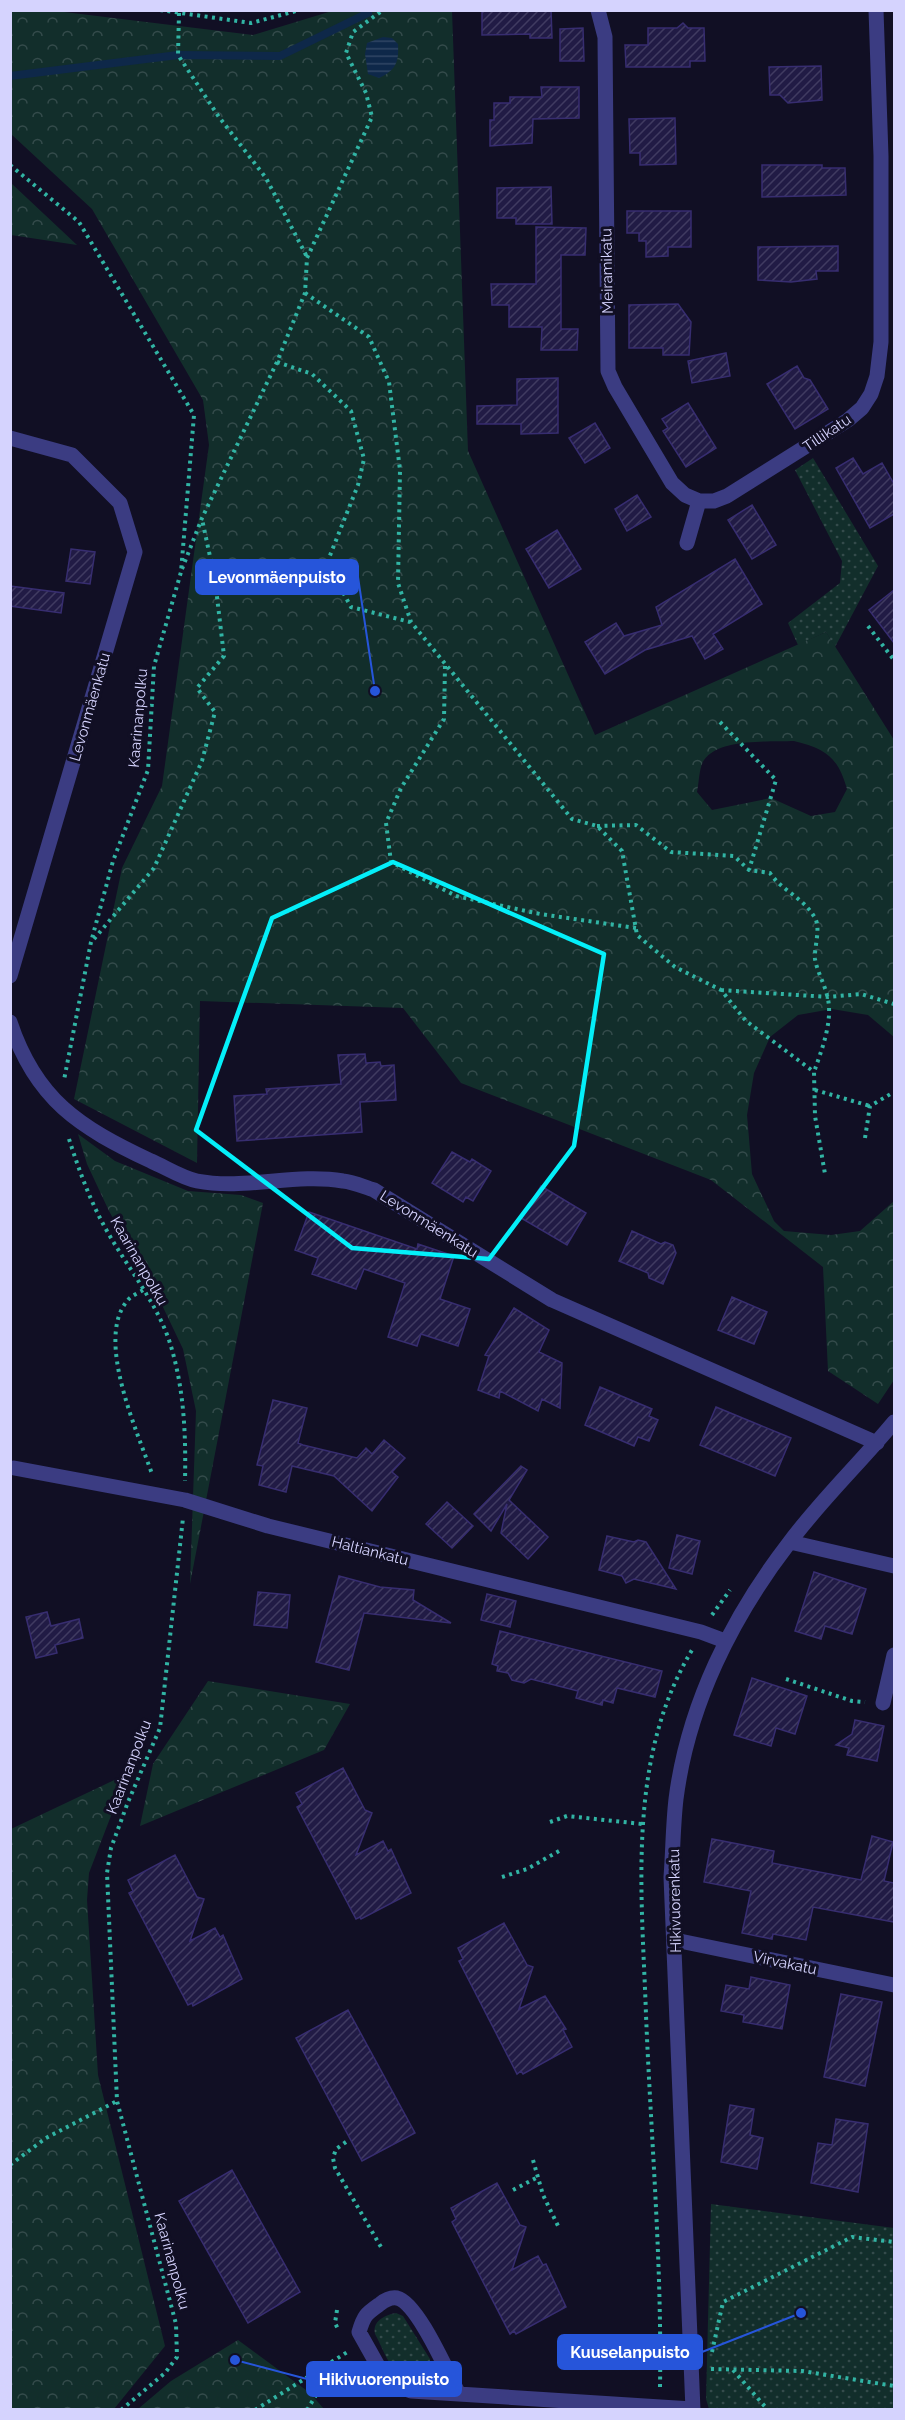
<svg xmlns="http://www.w3.org/2000/svg" width="905" height="2420" font-family="Raleway,sans-serif">
<style>
.green{fill:url(#green-dots)}
.forest{fill:url(#forest-crowns);fill-rule:evenodd}
.water{fill:url(#water-rules)}
.lines{fill:none;stroke-linecap:round;stroke-linejoin:round}
.stream{stroke:#0e2849;stroke-width:8}
.building{fill:url(#building-hatch);stroke:#372d70;stroke-width:1.5}
.path{stroke:#31b4a4;stroke-width:4;stroke-dasharray:3 4.5;stroke-linecap:butt}
.minor{stroke:#3b3c82;stroke-width:15}
.marked{fill:none;stroke:#04eff9;stroke-width:4.5;stroke-linejoin:round}
.labels{text-anchor:middle;dominant-baseline:central;stroke-width:6;stroke-linejoin:round;paint-order:stroke}
.street-label{font-size:15px;fill:#d5d3fe;stroke:#110f24}
.leader{fill:none;stroke:#2655da;stroke-width:2}
.callout-dot{fill:#2655da;stroke:#110f24;stroke-width:2}
.callout{fill:#2655da;stroke:#2655da;stroke-width:2}
.callout-label{font-size:16px;text-anchor:middle;font-weight:bold;fill:#fff}
</style>
<defs>
<pattern id="green-dots" width="8" height="8" patternUnits="userSpaceOnUse" patternTransform="scale(1.5)"><rect width="8" height="8" fill="#122e2b"/><path d="M2 2h.1M6 6h.1" fill="none" stroke="#344b4b" stroke-width="1.8" stroke-linecap="round"/></pattern>
<pattern id="forest-crowns" width="20" height="18" patternUnits="userSpaceOnUse" patternTransform="scale(1.5)"><rect width="20" height="18" fill="#122e2b"/><path d="M2 6a3 3 0 1 1 6 0M12 15a3 3 0 1 1 6 0" fill="none" stroke="#344b4b"/></pattern>
<pattern id="water-rules" width="6" height="5" patternUnits="userSpaceOnUse" patternTransform="scale(1.5)"><rect width="6" height="5" fill="#0e2849"/><path d="M0 2.5h6" fill="none" stroke="#304664"/></pattern>
<pattern id="building-hatch" width="6" height="6" patternUnits="userSpaceOnUse" patternTransform="scale(1.5)"><rect width="6" height="6" fill="#211b45"/><path d="M-1 1l2-2M0 6l6-6M5 7l2-2" fill="none" stroke="#403b61"/></pattern>
</defs>
<rect width="100%" height="100%" fill="#110f24"/>
<path class="green" d="M 813,458 L 878,566 L 835,647 L 826,632 L 798,645 L 788,623 L 840,583 L 842,561 L 795,470 Z
M 711,2204 L 894,2228 L 894,2409 L 709,2409 L 706,2399 Z
M 396,2313 L 403,2316 L 430,2359 L 430,2365 L 421,2375 C 387,2373 390,2362 375,2334 C 372,2321 385,2315 396,2313 Z"/>
<path class="forest" d="M 10,11 L 56,11 L 253,35 L 332,11 L 452,11 L 468,451 L 595,735 L 826,632 L 894,740 L 894,1037 L 868,1015 L 832,1009 L 798,1015 L 770,1037 L 754,1073 L 747,1115 L 752,1174 L 774,1221 L 784,1231 L 831,1235 L 860,1231 L 894,1201 L 894,1380 L 878,1404 L 828,1371 L 823,1267 L 711,1180 L 461,1083 L 403,1008 L 200,1001 L 197,1163 L 74,1099 L 122,868 L 162,786 L 209,445 L 203,400 L 92,209 L 11,134 ZM 794,741 C 826,749 838,757 847,789 L 835,812 L 811,816 L 771,798 L 712,810 L 697,792 C 699,783 699,767 704,760 C 719,738 770,742 794,741 Z
M 11,183 L 77,245 L 11,235 Z
M 78,1134 L 115,1161 L 188,1191 L 241,1195 L 263,1203 L 190,1584 L 196,1411 L 183,1349 L 162,1305 L 109,1211 L 87,1164 Z
M 208,1681 L 350,1704 L 324,1750 L 140,1826 L 153,1764 Z
M 127,1774 L 89,1873 L 87,1900 L 98,2075 L 165,2346 L 114,2409 L 11,2409 L 11,1829 Z
M 238,2340 L 310,2393 L 324,2409 L 138,2409 L 171,2381 Z"/>
<path class="water" d="M 383,37 L 392,38 L 398,44 C 399,62 396,70 379,78 L 368,74 L 365,54 L 367,43 Z"/>
<g class="lines">
<path class="stream" d="M 10,76 L 178,55 L 280,56 L 368,13"/>
</g>
<path class="building" d="M 482,10 L 551,10 L 552,38 L 530,38 L 530,34 L 482,35 Z
M 683,23 L 688,28 L 704,28 L 705,61 L 690,61 L 690,67 L 626,67 L 625,45 L 648,45 L 648,28 L 677,28 Z
M 583,28 L 584,61 L 560,61 L 560,29 Z
M 821,66 L 822,100 L 788,103 L 780,95 L 770,95 L 769,67 Z
M 541,87 L 579,87 L 579,118 L 533,119 L 532,143 L 490,146 L 490,120 L 494,120 L 494,103 L 510,103 L 510,97 L 542,97 Z
M 675,118 L 676,164 L 640,165 L 640,153 L 630,153 L 629,119 Z
M 762,165 L 822,165 L 822,168 L 845,168 L 846,195 L 762,197 Z
M 551,187 L 552,224 L 516,224 L 516,218 L 497,218 L 497,188 Z
M 627,211 L 691,211 L 691,247 L 668,247 L 668,256 L 646,257 L 646,241 L 639,241 L 639,233 L 627,233 Z
M 536,227 L 586,228 L 585,255 L 561,255 L 561,329 L 578,329 L 577,350 L 541,350 L 542,327 L 509,327 L 509,305 L 492,305 L 491,284 L 536,284 Z
M 838,246 L 838,271 L 816,271 L 817,279 L 791,282 L 758,280 L 758,247 Z
M 678,304 L 691,322 L 689,355 L 663,355 L 663,348 L 629,348 L 629,305 Z
M 726,353 L 730,376 L 692,383 L 688,361 Z
M 797,366 L 804,378 L 810,380 L 828,409 L 795,429 L 767,384 Z
M 558,378 L 558,433 L 521,434 L 521,424 L 477,424 L 477,406 L 517,405 L 517,379 Z
M 688,403 L 716,448 L 686,467 L 663,431 L 668,428 L 662,419 Z
M 595,423 L 610,448 L 585,463 L 569,438 Z
M 853,458 L 863,474 L 882,463 L 894,484 L 894,514 L 870,528 L 836,468 Z
M 637,495 L 651,517 L 627,531 L 615,509 Z
M 752,505 L 776,545 L 752,559 L 728,520 Z
M 557,530 L 581,569 L 549,588 L 526,549 Z
M 71,549 L 95,552 L 90,584 L 66,581 Z
M 735,559 L 762,604 L 713,634 L 723,649 L 705,659 L 692,636 L 645,650 L 605,674 L 585,642 L 616,623 L 624,636 L 662,625 L 656,607 Z
M 10,586 L 64,593 L 61,613 L 10,606 Z
M 894,590 L 894,643 L 869,610 Z
M 365,1054 L 366,1063 L 380,1062 L 381,1066 L 394,1065 L 396,1100 L 360,1102 L 362,1132 L 237,1141 L 234,1096 L 267,1094 L 266,1089 L 341,1084 L 338,1055 Z
M 452,1152 L 470,1162 L 472,1159 L 491,1171 L 473,1201 L 466,1197 L 463,1202 L 432,1183 Z
M 541,1186 L 586,1213 L 567,1245 L 521,1218 Z
M 309,1212 L 417,1249 L 418,1244 L 454,1256 L 440,1299 L 470,1309 L 458,1346 L 421,1334 L 417,1346 L 388,1337 L 405,1283 L 364,1269 L 356,1289 L 312,1274 L 318,1258 L 295,1250 Z
M 632,1231 L 661,1244 L 665,1242 L 673,1245 L 676,1253 L 663,1284 L 649,1278 L 648,1273 L 619,1261 Z
M 732,1297 L 767,1312 L 754,1344 L 718,1330 Z
M 514,1308 L 549,1330 L 539,1352 L 562,1363 L 560,1408 L 542,1399 L 538,1411 L 500,1391 L 499,1398 L 478,1390 L 489,1356 L 485,1355 Z
M 600,1387 L 652,1409 L 649,1416 L 658,1420 L 649,1441 L 638,1437 L 634,1446 L 585,1425 Z
M 273,1400 L 307,1408 L 298,1443 L 303,1445 L 357,1458 L 366,1448 L 372,1454 L 384,1440 L 405,1458 L 392,1472 L 398,1477 L 372,1511 L 334,1476 L 292,1466 L 286,1492 L 259,1485 L 263,1466 L 257,1465 Z
M 716,1407 L 791,1438 L 775,1476 L 700,1445 Z
M 521,1466 L 527,1470 L 509,1500 L 548,1537 L 528,1559 L 501,1533 L 507,1504 L 491,1531 L 474,1514 Z
M 447,1502 L 473,1526 L 452,1548 L 426,1524 Z
M 677,1535 L 700,1541 L 692,1574 L 669,1568 Z
M 607,1536 L 634,1542 L 638,1540 L 646,1542 L 676,1589 L 634,1579 L 626,1583 L 622,1576 L 599,1570 Z
M 814,1572 L 866,1589 L 852,1634 L 825,1626 L 821,1639 L 795,1631 Z
M 339,1576 L 380,1587 L 414,1590 L 413,1600 L 451,1623 L 364,1613 L 349,1670 L 316,1662 Z
M 258,1592 L 290,1595 L 287,1628 L 254,1625 Z
M 487,1594 L 516,1601 L 510,1627 L 481,1620 Z
M 47,1612 L 51,1626 L 79,1619 L 83,1638 L 55,1645 L 57,1653 L 36,1658 L 26,1617 Z
M 500,1631 L 662,1671 L 655,1697 L 617,1688 L 613,1703 L 603,1700 L 602,1705 L 576,1698 L 578,1691 L 531,1679 L 524,1683 L 512,1680 L 508,1673 L 497,1671 L 498,1666 L 492,1664 Z
M 752,1678 L 807,1696 L 795,1734 L 776,1728 L 771,1746 L 734,1735 Z
M 855,1720 L 884,1726 L 877,1761 L 847,1755 L 849,1748 L 836,1745 L 852,1734 Z
M 343,1768 L 365,1810 L 372,1813 L 356,1855 L 383,1841 L 388,1851 L 391,1849 L 411,1893 L 361,1919 L 360,1917 L 356,1919 L 297,1807 L 302,1804 L 296,1793 Z
M 872,1836 L 893,1842 L 884,1881 L 894,1883 L 894,1922 L 813,1907 L 806,1940 L 773,1934 L 772,1939 L 742,1933 L 751,1891 L 704,1882 L 712,1839 L 774,1851 L 772,1863 L 861,1880 Z
M 175,1855 L 197,1897 L 204,1899 L 190,1941 L 215,1928 L 220,1937 L 223,1935 L 242,1979 L 193,2006 L 192,2003 L 188,2005 L 129,1893 L 133,1891 L 128,1880 Z
M 504,1923 L 527,1965 L 533,1967 L 519,2009 L 545,1996 L 566,2029 L 563,2030 L 572,2047 L 523,2074 L 521,2071 L 517,2074 L 459,1961 L 463,1959 L 458,1948 Z
M 751,1977 L 790,1985 L 782,2029 L 743,2022 L 744,2015 L 721,2011 L 726,1985 L 749,1989 Z
M 841,1994 L 882,2002 L 865,2086 L 824,2077 Z
M 348,2010 L 415,2133 L 362,2161 L 296,2038 Z
M 730,2105 L 754,2109 L 750,2135 L 763,2138 L 757,2169 L 721,2162 Z
M 836,2119 L 868,2124 L 858,2192 L 811,2183 L 818,2143 L 832,2145 Z
M 232,2170 L 300,2292 L 248,2323 L 179,2201 Z
M 497,2183 L 520,2225 L 526,2227 L 512,2270 L 538,2256 L 543,2265 L 546,2264 L 566,2307 L 516,2334 L 514,2331 L 510,2334 L 452,2222 L 456,2219 L 451,2208 Z"/>
<g class="lines">
<path class="path" d="M 160,10 L 251,23 L 300,10
M 179,13 L 178,55 L 219,117 L 266,178 L 307,257
M 10,165 L 79,222 L 194,415 L 181,572 L 154,666 L 148,770 L 113,861 L 91,942 L 64,1080
M 305,293 L 369,337 L 389,382 L 400,470 L 398,583 L 411,622 L 572,819 L 597,826 L 622,851 L 637,935 L 675,967 L 721,990 L 746,1021 L 814,1072 L 815,1116 L 825,1174
M 277,362 L 312,374 L 351,411 L 364,459 L 358,485 L 327,563 L 351,607 L 410,622
M 182,569 L 202,518 L 277,362 L 305,293 L 307,258 L 372,117 L 366,93 L 346,53 L 353,32 L 383,10
M 868,626 L 894,660
M 445,666 L 444,719 L 401,788 L 386,823 L 391,862 L 456,896 L 540,914 L 636,928
M 720,722 L 776,780 L 749,870 L 770,873 C 782,891 803,897 815,918 C 821,929 814,947 815,959 C 817,971 824,983 827,995 C 834,1019 822,1049 814,1072
M 597,826 L 636,825 L 671,852 L 734,856 L 749,870
M 94,939 L 154,868 L 202,761 L 215,712 L 197,688 L 224,656 L 215,580 L 202,519
M 721,990 L 828,997 L 861,994 L 894,1004
M 815,1090 L 870,1106
M 865,1138 L 870,1106 L 894,1092
M 69,1139 C 78,1167 88,1195 101,1220 C 122,1261 154,1297 169,1340 C 184,1386 186,1433 185,1481
M 143,1290 C 138,1293 131,1296 128,1300 C 94,1338 138,1433 152,1474
M 712,1615 L 730,1590
M 786,1679 L 852,1701 L 865,1702
M 550,1822 L 567,1816 L 642,1824
M 502,1877 L 527,1869 L 559,1851
M 346,2142 L 336,2149 L 333,2158 L 335,2168 L 381,2247
M 533,2160 L 543,2195 L 559,2228
M 10,2165 L 46,2138 L 117,2101
M 513,2190 L 538,2177
M 337,2310 L 335,2323 L 339,2331
M 712,2352 L 723,2302 L 852,2237 L 894,2242
M 711,2369 L 802,2371 L 894,2386
M 733,2370 L 768,2410
M 660,2387 C 662,2263 651,2138 646,2015 C 642,1893 626,1760 692,1650
M 121,2410 L 165,2373 L 177,2357 L 176,2324 L 117,2101 L 107,1873 L 111,1848 L 128,1802 L 160,1728 L 183,1518
M 255,2410 L 349,2351
M 307,2410 L 338,2359"/>
<path class="minor" d="M 598,10 L 605,37 L 608,371 L 615,387 L 672,483 L 685,495 L 699,501
M 10,438 L 72,455 L 120,503 L 135,552 L 10,976
M 687,543 L 699,501 L 714,501 L 727,496 L 848,420 L 862,408 L 871,394 L 877,376 L 881,342 L 881,156 L 876,10
M 10,1022 C 36,1100 79,1127 151,1161 C 165,1167 182,1178 197,1181 C 245,1190 295,1173 343,1181 C 354,1182 364,1187 374,1190 L 552,1300 L 877,1443
M 14,1468 L 185,1500 L 268,1526 L 701,1632 L 725,1641
M 790,1542 L 894,1566
M 883,1703 L 894,1655
M 675,1940 L 894,1985
M 459,2394 C 448,2374 418,2303 397,2298 C 391,2297 385,2300 380,2304 C 366,2314 364,2315 359,2332 L 387,2382 L 411,2391 L 692,2409
M 693,2410 L 671,1877 C 673,1851 673,1825 676,1799 C 688,1705 732,1617 789,1543 C 821,1500 860,1463 894,1422"/>
</g>
<path class="marked" d="M 393,862 L 604,954 L 574,1146 L 489,1259 L 352,1248 L 196,1130 L 272,918 Z"/>
<g class="labels">
<g class="street-label">
<text transform="translate(607 271) rotate(-91)">Meiramikatu</text>
<text transform="translate(827 433) rotate(-34)">Tillikatu</text>
<text transform="translate(90 707) rotate(-74)">Levonmäenkatu</text>
<text transform="translate(138 718) rotate(-85)">Kaarinanpolku</text>
<text transform="translate(429 1224) rotate(32)">Levonmäenkatu</text>
<text transform="translate(139 1261) rotate(60)">Kaarinanpolku</text>
<text transform="translate(370 1551) rotate(14)">Haltiankatu</text>
<text transform="translate(129 1767) rotate(-69)">Kaarinanpolku</text>
<text transform="translate(675 1901) rotate(-91)">Hikivuorenkatu</text>
<text transform="translate(785 1963) rotate(12)">Virvakatu</text>
<text transform="translate(172 2261) rotate(75)">Kaarinanpolku</text>
</g>
</g>
<path class="leader" d="M375 691L358 577M801 2313L702 2352M235 2360L307 2379"/>
<g class="callout-dot">
<circle cx="375" cy="691" r="6"/>
<circle cx="801" cy="2313" r="6"/>
<circle cx="235" cy="2360" r="6"/>
</g>
<g class="callout">
<rect x="196" y="560" width="162" height="34" rx="6"/>
<rect x="558" y="2335" width="144" height="34" rx="6"/>
<rect x="307" y="2362" width="154" height="34" rx="6"/>
</g>
<g class="callout-label">
<text x="277" y="583">Levonmäenpuisto</text>
<text x="630" y="2358">Kuuselanpuisto</text>
<text x="384" y="2385">Hikivuorenpuisto</text>
</g>
<rect width="905" height="2420" fill="none" stroke="#d5d3fe" stroke-width="24"/>
</svg>
